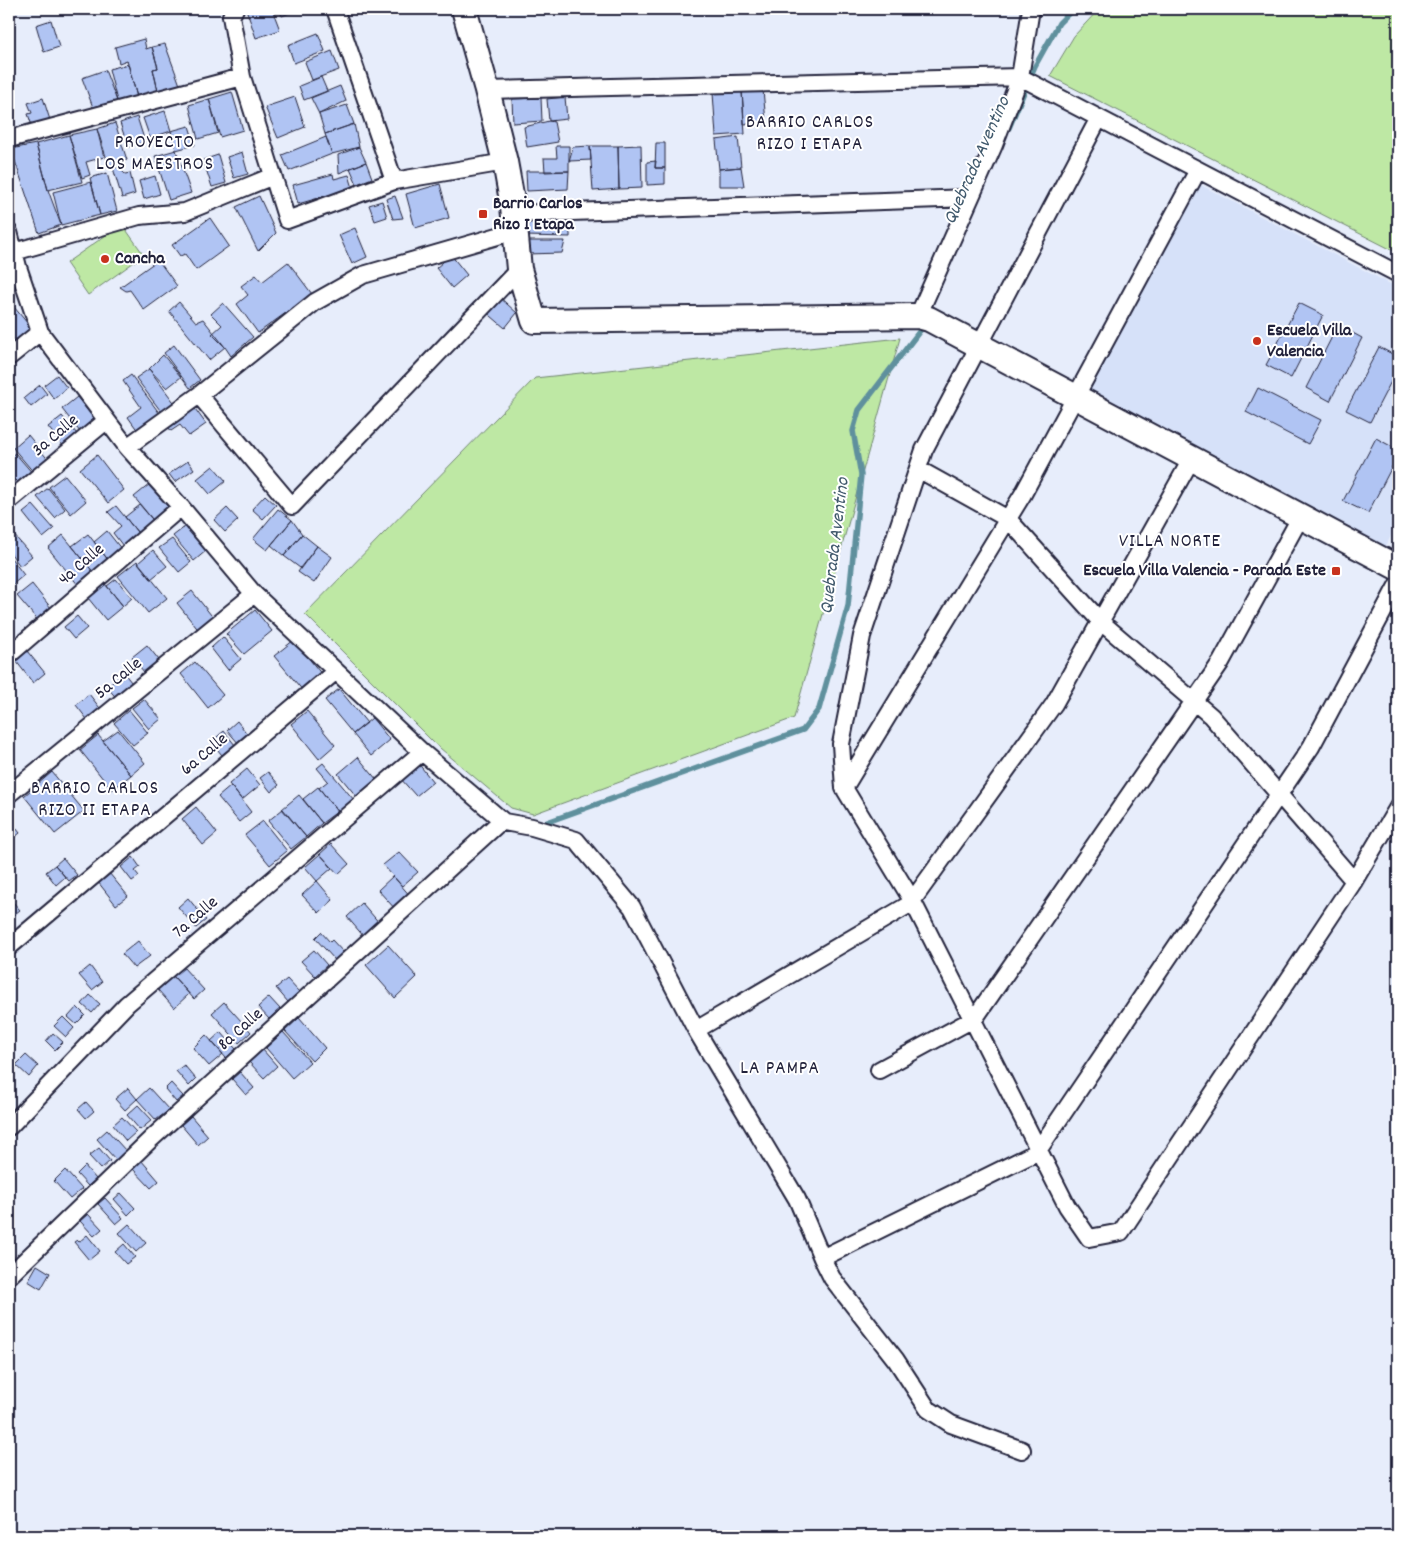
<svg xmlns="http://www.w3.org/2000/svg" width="1407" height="1545" font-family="Dekko,sans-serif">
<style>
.built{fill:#d6e1f9}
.green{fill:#bee8a4;stroke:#708570}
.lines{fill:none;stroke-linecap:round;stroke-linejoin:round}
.stream{stroke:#5f909d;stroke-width:5.5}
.building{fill:#b0c4f3;stroke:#22223b}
.street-casing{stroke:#22223b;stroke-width:20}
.secondary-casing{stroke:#22223b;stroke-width:28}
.street{stroke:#fff;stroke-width:16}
.secondary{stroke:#fff;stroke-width:24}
.poi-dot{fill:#c8321e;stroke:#fff;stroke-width:2}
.labels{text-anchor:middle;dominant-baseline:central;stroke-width:4;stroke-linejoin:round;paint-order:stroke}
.poi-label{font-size:18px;font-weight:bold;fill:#22223b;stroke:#fff;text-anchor:start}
.street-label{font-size:18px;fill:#22223b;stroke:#fff}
.neighbourhood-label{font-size:19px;letter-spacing:1px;fill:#22223b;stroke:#fff}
.water-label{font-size:19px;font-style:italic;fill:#40596c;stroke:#fff}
</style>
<rect width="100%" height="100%" fill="#e7edfb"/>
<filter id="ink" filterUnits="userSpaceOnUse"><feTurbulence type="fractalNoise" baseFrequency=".02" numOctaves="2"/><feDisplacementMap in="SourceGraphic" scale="10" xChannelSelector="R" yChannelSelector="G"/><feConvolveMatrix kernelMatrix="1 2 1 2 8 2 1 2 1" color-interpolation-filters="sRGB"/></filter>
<g filter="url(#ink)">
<path class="built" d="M 1201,185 L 1398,288 L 1398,521 L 1385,548 L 1086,394 Z"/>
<path class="green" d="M 1099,9 L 1398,9 L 1398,253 L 1050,76 L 1074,36 Z
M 122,224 L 144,255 L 88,295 L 66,263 Z
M 900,338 L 794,718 L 533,814 L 511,808 L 434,743 L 305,614 L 535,378 Z"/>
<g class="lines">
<path class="stream" d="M 1009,128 L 1035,66 L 1059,23 L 1073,9
M 539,825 L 803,730 L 819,709 L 848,606 L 861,475 L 853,431 L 859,410 L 925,324"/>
</g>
<path class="building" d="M 246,9 L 272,9 L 280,30 L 256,38 Z
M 279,9 L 300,9 L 282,16 Z
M 51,20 L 59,47 L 44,52 L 36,25 Z
M 318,33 L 325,51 L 294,63 L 288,45 Z
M 144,39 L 146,49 L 152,47 L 158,68 L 153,69 L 158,91 L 137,97 L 127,60 L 119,63 L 115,47 Z
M 165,44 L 180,85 L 158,91 L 153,69 L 158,68 L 152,47 Z
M 332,51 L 339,70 L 312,80 L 305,62 Z
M 128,64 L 137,97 L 117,101 L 109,69 Z
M 105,70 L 117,101 L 94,110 L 82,78 Z
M 321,77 L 327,91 L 304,100 L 299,86 Z
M 340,86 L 346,101 L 319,114 L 311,98 Z
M 763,90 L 766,122 L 744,124 L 742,91 Z
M 742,91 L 745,134 L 716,136 L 713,93 Z
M 232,92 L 243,130 L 220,137 L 209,99 Z
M 295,97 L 305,127 L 278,138 L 265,107 Z
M 565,97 L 567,119 L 549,121 L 547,99 Z
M 43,98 L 50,120 L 32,126 L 28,114 L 32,113 L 28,103 Z
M 541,98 L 542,121 L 513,123 L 512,99 Z
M 209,99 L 218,133 L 198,139 L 189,105 Z
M 347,105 L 354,124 L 325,134 L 319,114 Z
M 165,111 L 171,131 L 150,138 L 143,118 Z
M 137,117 L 145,142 L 128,147 L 120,123 Z
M 549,121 L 554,122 L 558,142 L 527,147 L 524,127 Z
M 115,123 L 127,160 L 109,166 L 97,129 Z
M 354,124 L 359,147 L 332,154 L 325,134 Z
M 189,126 L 195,145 L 176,150 L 171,131 Z
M 97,129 L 104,157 L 86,162 L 90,175 L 82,178 L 69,135 Z
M 69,135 L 82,182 L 48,190 L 36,144 Z
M 326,137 L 332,154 L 289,171 L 282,155 Z
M 738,137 L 741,167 L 719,169 L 716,140 Z
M 656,143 L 665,143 L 665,168 L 655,168 Z
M 36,144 L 48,190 L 61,225 L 39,233 L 11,149 Z
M 641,145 L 642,188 L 619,189 L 618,146 Z
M 556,146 L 569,146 L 569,171 L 545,172 L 544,158 L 557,158 Z
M 590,146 L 591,160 L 569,161 L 573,147 Z
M 590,146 L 618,146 L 619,189 L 593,191 Z
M 359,147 L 366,162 L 339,173 L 338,155 Z
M 176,150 L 191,193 L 169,200 L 155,156 Z
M 242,152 L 248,174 L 234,178 L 227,157 Z
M 218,155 L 226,183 L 212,187 L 203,160 Z
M 656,161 L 655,168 L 665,168 L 665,184 L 647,185 L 647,162 Z
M 366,162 L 372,178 L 357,184 L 350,168 Z
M 118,167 L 125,174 L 130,173 L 135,194 L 122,198 L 113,168 Z
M 741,167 L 744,186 L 719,186 L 719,169 Z
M 526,171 L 569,171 L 568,189 L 527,191 Z
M 107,173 L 117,211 L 100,215 L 90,178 Z
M 333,174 L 334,179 L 349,175 L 353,188 L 298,204 L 293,185 Z
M 155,176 L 160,194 L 144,199 L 139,181 Z
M 91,182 L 100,215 L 61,225 L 53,192 Z
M 440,184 L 449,218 L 415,228 L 406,194 Z
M 259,196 L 276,233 L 258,251 L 236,207 Z
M 395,196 L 403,218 L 393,219 L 386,199 Z
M 382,201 L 387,217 L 375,221 L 369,205 Z
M 210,218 L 229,246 L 196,270 L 185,254 L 180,256 L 172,245 Z
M 525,220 L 570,220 L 570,237 L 525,236 Z
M 355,228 L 367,257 L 352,264 L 339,235 Z
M 527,241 L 565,241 L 562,253 L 527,254 Z
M 451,255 L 467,275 L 452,288 L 436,268 Z
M 158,260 L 177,286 L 144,310 L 130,290 L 126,291 L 120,287 Z
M 288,262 L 312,294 L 258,333 L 237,304 L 248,295 L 241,286 L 256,275 L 262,282 Z
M 497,295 L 517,313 L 505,328 L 484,310 Z
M 9,301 L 33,330 L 9,349 Z
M 179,302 L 196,322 L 203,319 L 225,347 L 209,360 L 169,311 Z
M 223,303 L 253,337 L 231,356 L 225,347 L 212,334 L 222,325 L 211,314 Z
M 1299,303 L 1323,315 L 1291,378 L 1266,365 Z
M 1338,325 L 1362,338 L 1330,401 L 1306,388 Z
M 174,345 L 200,380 L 190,388 L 164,353 Z
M 1379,347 L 1398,357 L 1398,368 L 1370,422 L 1346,410 Z
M 163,355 L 181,377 L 167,388 L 149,369 Z
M 149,369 L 176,405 L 163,414 L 136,378 Z
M 57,375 L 67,388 L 54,399 L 44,385 Z
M 131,375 L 160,414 L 138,431 L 128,417 L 141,407 L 123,381 Z
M 40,385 L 47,394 L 31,407 L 24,398 Z
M 1258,388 L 1321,420 L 1308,444 L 1246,412 Z
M 77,397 L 99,425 L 84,437 L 62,409 Z
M 193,406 L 206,424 L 189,436 L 180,425 L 171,431 L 167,425 Z
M 62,416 L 82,440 L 68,452 L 48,427 Z
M 28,435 L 50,462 L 35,474 L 13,448 Z
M 1376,438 L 1398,450 L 1398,455 L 1368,513 L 1343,501 Z
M 15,453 L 34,475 L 20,487 L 9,473 L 9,458 Z
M 97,455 L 124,490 L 108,503 L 80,469 Z
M 188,461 L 194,469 L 175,482 L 169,474 Z
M 213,466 L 226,481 L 210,494 L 197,479 Z
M 65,475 L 86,501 L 71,514 L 49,487 Z
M 150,484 L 172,512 L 157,525 L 134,497 Z
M 48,488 L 65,509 L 55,518 L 37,497 Z
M 265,495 L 276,505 L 263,519 L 252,509 Z
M 33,505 L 54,529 L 43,538 L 23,513 Z
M 140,505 L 157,525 L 142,538 L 125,517 Z
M 116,506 L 142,538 L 126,550 L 113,533 L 121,526 L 108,512 Z
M 227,508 L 238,520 L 225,532 L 214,520 Z
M 278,509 L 292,520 L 267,550 L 253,539 Z
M 292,520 L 302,534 L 284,556 L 271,545 Z
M 186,526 L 207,550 L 194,561 L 173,536 Z
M 107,531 L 122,550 L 109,561 L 94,542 Z
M 13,534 L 32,556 L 20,566 L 9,551 L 9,538 Z
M 88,534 L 109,561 L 94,573 L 72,546 Z
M 302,534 L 317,546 L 300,568 L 284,556 Z
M 63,535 L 94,573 L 79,586 L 48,548 Z
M 172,539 L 191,562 L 179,572 L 159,548 Z
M 317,546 L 332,557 L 314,583 L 298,572 Z
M 153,550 L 167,566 L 151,579 L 138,563 Z
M 11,558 L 24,575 L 12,585 L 9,581 L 9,560 Z
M 137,561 L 167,598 L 148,613 L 118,576 Z
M 116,579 L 132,598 L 123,606 L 107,586 Z
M 32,584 L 55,613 L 41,624 L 17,596 Z
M 105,584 L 123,606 L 106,620 L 88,598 Z
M 192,591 L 215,620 L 200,632 L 177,603 Z
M 255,610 L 272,631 L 244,654 L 226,634 Z
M 77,616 L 87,628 L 74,639 L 64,627 Z
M 223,637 L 241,659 L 228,670 L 211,648 Z
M 294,640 L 323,676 L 304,692 L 274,656 Z
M 147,645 L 163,665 L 148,677 L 132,657 Z
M 27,651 L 45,673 L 33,683 L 16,661 Z
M 195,662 L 223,695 L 208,708 L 181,674 Z
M 124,673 L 135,687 L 119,701 L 107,687 Z
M 339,689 L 367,723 L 353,734 L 325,700 Z
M 89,694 L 103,712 L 90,723 L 76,705 Z
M 144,699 L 161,719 L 149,729 L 132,708 Z
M 129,710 L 148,733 L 133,745 L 114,723 Z
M 307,711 L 335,745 L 319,759 L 291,724 Z
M 372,718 L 390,740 L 371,756 L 353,734 Z
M 237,721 L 249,736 L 239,744 L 227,730 Z
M 118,730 L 145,763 L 131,775 L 103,741 Z
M 224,731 L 235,745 L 222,755 L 211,742 Z
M 98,735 L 131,775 L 112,790 L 80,750 Z
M 358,757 L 377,780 L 357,797 L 338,774 Z
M 323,763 L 354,800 L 339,813 L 319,788 L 328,781 L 317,768 Z
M 418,763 L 433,782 L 416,796 L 400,778 Z
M 247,769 L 260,785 L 242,800 L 229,784 Z
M 52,772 L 84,811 L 55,834 L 24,796 Z
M 268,772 L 279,785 L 271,792 L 260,778 Z
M 231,786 L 251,812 L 239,822 L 218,797 Z
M 318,787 L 338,811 L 322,823 L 303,799 Z
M 299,795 L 322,823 L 306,837 L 282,809 Z
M 196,807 L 217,833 L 203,845 L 182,819 Z
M 283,809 L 306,837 L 291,849 L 268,821 Z
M 9,819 L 20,833 L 9,842 Z
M 263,821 L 287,851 L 270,865 L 245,835 Z
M 331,844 L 349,864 L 338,874 L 320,854 Z
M 399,852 L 418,872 L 402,886 L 383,865 Z
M 320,854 L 332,868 L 317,881 L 305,867 Z
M 133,857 L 140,867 L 135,871 L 139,876 L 132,881 L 121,867 Z
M 63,858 L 77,875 L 69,881 L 55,865 Z
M 55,865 L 65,877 L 56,885 L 46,872 Z
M 109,873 L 128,896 L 116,905 L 98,882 Z
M 393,876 L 411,897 L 396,910 L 378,890 Z
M 317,881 L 333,900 L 319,913 L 302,895 Z
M 188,898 L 206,920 L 196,928 L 178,907 Z
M 11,900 L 20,910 L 11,917 L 9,914 L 9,902 Z
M 362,903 L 381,925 L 365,938 L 347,917 Z
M 321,932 L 330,942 L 332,940 L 344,953 L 335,960 L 315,938 Z
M 138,941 L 150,956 L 134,968 L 122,954 Z
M 388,945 L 417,977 L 395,998 L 366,965 Z
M 314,950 L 327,965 L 315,976 L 301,961 Z
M 90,966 L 102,982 L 92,990 L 79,975 Z
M 183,967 L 204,990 L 194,999 L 173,976 Z
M 173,976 L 189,994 L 174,1008 L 158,990 Z
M 287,979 L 299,992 L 288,1002 L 276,988 Z
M 90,995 L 100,1004 L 92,1013 L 82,1004 Z
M 269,997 L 280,1009 L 269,1019 L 258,1007 Z
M 224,1002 L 251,1032 L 239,1043 L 212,1013 Z
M 77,1007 L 85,1015 L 76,1024 L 68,1017 Z
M 63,1017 L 74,1028 L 66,1037 L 54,1026 Z
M 299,1018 L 325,1048 L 312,1061 L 285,1031 Z
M 221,1032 L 236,1049 L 226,1058 L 211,1041 Z
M 283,1032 L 310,1062 L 292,1078 L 266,1048 Z
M 53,1033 L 63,1042 L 55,1050 L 46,1041 Z
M 206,1035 L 223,1054 L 209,1066 L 193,1048 Z
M 262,1049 L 277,1066 L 264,1078 L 248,1061 Z
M 26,1055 L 38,1066 L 29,1077 L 16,1065 Z
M 184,1065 L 196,1079 L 189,1086 L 176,1071 Z
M 240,1072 L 254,1088 L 246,1095 L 232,1079 Z
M 171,1083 L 183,1096 L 176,1102 L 165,1089 Z
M 128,1088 L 137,1099 L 125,1110 L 115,1099 Z
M 149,1088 L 169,1110 L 156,1120 L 137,1099 Z
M 86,1102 L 94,1111 L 86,1118 L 78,1109 Z
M 138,1105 L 152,1120 L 140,1130 L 127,1115 Z
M 191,1116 L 208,1136 L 198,1145 L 181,1125 Z
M 122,1117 L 136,1132 L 126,1141 L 113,1125 Z
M 107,1130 L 126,1151 L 116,1160 L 97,1139 Z
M 99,1148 L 110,1161 L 101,1169 L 89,1156 Z
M 141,1160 L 159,1181 L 151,1188 L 132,1168 Z
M 85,1166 L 96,1179 L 88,1186 L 77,1174 Z
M 65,1170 L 82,1189 L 70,1199 L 54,1181 Z
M 121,1193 L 135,1208 L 128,1215 L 114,1199 Z
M 105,1198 L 123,1218 L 116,1224 L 98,1204 Z
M 88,1214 L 102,1229 L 94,1236 L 80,1221 Z
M 129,1224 L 146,1243 L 136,1252 L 119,1233 Z
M 87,1235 L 100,1251 L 89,1260 L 74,1242 L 77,1240 L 79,1242 Z
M 124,1244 L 135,1257 L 126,1264 L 115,1252 Z
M 37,1265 L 50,1273 L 41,1289 L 28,1281 Z"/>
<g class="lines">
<defs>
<path id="street" d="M 235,9 L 231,16 L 242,77 L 287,220 L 394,181 L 505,162
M 335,9 L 394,181
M 487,90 L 1020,77 L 1398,274
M 1099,118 L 924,450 L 862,636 L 841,744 L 844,788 L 912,900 L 1067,1206 L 1089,1238 L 1121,1232 L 1354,881 L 1398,807
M 9,139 L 242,77
M 514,214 L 969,198
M 9,232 L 18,267 L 40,332 L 127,447 L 181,507 L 254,594 L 422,752 L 504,822 L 532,827 L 576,840 L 632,907 L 696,1030 L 797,1199 L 822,1258 L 832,1278 L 896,1360 L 928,1409 L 951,1424 L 1022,1450
M 14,252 L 139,216 L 185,212 L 273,176
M 918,316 L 994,145 L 1020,77 L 1031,9
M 9,357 L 40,332
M 199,395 L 292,506 L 519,269
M 127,447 L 199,395 L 315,302 L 363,275 L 515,231
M 918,469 L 1008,519 L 1101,622 L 1211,716 L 1354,881
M 9,501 L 106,421
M 9,655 L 181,507
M 844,788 L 1023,494 L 1198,170
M 9,794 L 254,594
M 9,947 L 336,671
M 696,1030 L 910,904 L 1054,704 L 1192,458
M 879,1070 L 975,1018 L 1221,662 L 1301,516
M 9,1127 L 127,1004 L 422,752
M 822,1258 L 1037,1152 L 1311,747 L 1398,584
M 9,1276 L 151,1139 L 501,821 L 504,822"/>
<path id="secondary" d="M 464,9 L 487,90 L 505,162 L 513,206 L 519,269 L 534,321 L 918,316 L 929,319 L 1398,568"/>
</defs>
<use href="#street" class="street-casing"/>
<use href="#secondary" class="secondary-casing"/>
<use href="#street" class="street"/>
<use href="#secondary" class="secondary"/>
</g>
</g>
<g class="poi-dot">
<rect x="478" y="209" width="10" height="10" rx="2.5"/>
<circle cx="105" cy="259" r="5"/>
<circle cx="1257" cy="341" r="5"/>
<rect x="1331" y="566" width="10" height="10" rx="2.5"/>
</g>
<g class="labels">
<g class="poi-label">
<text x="493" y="204">Barrio Carlos<tspan x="493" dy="21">Rizo I Etapa</tspan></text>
<text x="115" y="259">Cancha</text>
<text x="1267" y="331">Escuela Villa<tspan x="1267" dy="21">Valencia</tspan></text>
<text x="1326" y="571" text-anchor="end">Escuela Villa Valencia - Parada Este</text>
</g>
<g class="street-label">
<text transform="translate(56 436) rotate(-40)">3a Calle</text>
<text transform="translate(82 565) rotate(-41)">4a Calle</text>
<text transform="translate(119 679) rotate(-39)">5a Calle</text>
<text transform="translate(205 755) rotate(-40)">6a Calle</text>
<text transform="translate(196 918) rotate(-41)">7a Calle</text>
<text transform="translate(241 1030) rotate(-42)">8a Calle</text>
</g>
<g class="neighbourhood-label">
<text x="810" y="123">BARRIO CARLOS<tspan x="810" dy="22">RIZO I ETAPA</tspan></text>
<text x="155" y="143">PROYECTO<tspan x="155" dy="22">LOS MAESTROS</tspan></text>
<text x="1170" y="542">VILLA NORTE</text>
<text x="95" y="789">BARRIO CARLOS<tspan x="95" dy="22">RIZO II ETAPA</tspan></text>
<text x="780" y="1069">LA PAMPA</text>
</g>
<g class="water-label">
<text transform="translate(978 161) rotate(-66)">Quebrada Aventino</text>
<text transform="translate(836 546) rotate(-83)">Quebrada Aventino</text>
</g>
</g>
<rect width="1407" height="1545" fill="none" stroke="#fff" stroke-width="30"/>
<rect x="15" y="15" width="1377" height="1515" fill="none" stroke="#22223b" stroke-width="2" filter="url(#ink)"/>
</svg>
